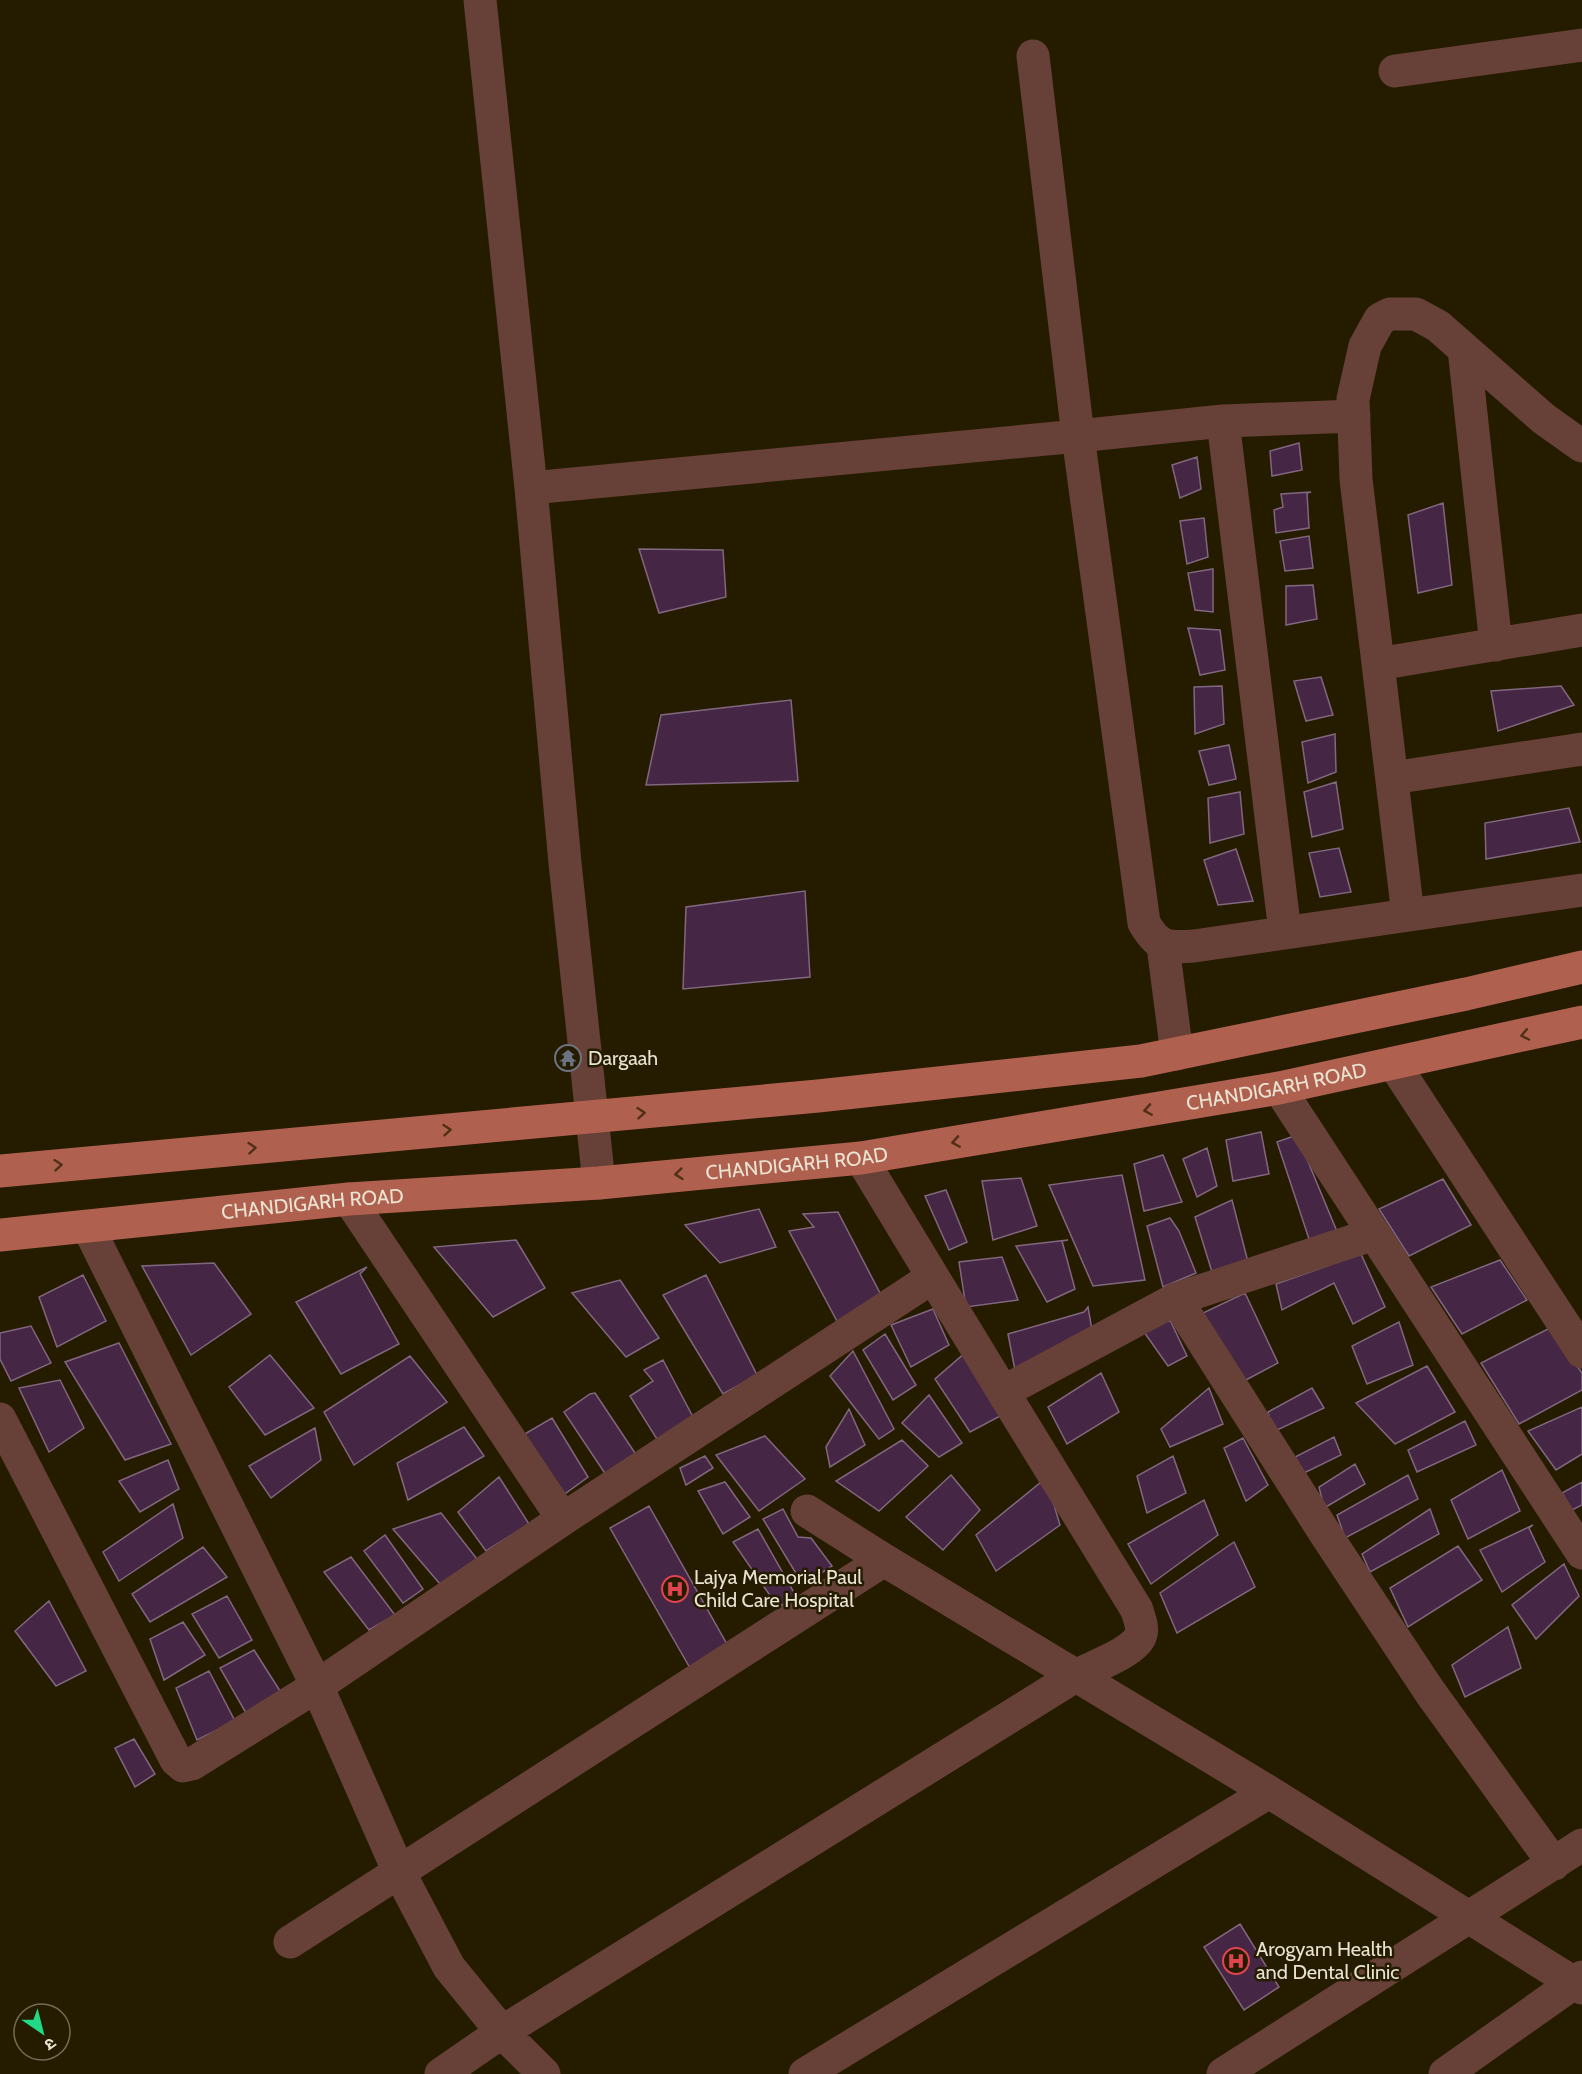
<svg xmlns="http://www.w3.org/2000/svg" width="1582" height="2074" font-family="Cabin,'Noto Sans Devanagari',sans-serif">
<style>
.building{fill:#452644;stroke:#80677f;stroke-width:1.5}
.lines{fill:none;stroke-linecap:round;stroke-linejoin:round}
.minor{stroke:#674037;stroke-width:33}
.major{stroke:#b0604e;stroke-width:33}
.oneway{stroke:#4f3017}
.labels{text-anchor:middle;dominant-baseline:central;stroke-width:5;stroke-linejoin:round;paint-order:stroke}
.poi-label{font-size:20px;fill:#e9e3d2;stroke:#251c00;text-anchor:start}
.street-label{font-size:20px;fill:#e9e3d2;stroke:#251c00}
</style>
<rect width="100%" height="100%" fill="#251c00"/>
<path class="building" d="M 1299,443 L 1302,470 L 1272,476 L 1270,451 Z
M 1197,457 L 1201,489 L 1180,498 L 1172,465 Z
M 1311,492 L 1307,493 L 1309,528 L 1276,533 L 1274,510 L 1283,507 L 1281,494 Z
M 1443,503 L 1452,585 L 1418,593 L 1408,515 Z
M 1204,518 L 1208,557 L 1187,564 L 1180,521 Z
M 1309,536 L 1313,568 L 1285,571 L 1280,541 Z
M 639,549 L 723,550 L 726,597 L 659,613 Z
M 1213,569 L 1213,612 L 1195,610 L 1188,573 Z
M 1313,585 L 1317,619 L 1286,625 L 1286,586 Z
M 1188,628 L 1220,630 L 1225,670 L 1200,675 Z
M 1321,677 L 1333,715 L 1306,721 L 1294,681 Z
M 1222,686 L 1224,724 L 1195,734 L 1194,687 Z
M 1561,686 L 1574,705 L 1498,731 L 1491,691 Z
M 791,700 L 798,781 L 646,785 L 661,715 Z
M 1335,734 L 1336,772 L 1308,783 L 1302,742 Z
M 1229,745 L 1236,779 L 1209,785 L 1199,751 Z
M 1336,782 L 1343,829 L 1312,837 L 1304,792 Z
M 1240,792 L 1244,834 L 1210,843 L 1208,798 Z
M 1569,808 L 1580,842 L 1486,859 L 1485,823 Z
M 1339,848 L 1351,892 L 1320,897 L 1309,853 Z
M 1236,849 L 1253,901 L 1218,905 L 1204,860 Z
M 805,891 L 810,977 L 683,989 L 686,907 Z
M 1261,1132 L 1269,1174 L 1233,1181 L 1226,1140 Z
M 1297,1135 L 1338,1234 L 1309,1239 L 1277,1142 Z
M 1207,1148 L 1217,1186 L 1197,1197 L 1183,1159 Z
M 1163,1155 L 1182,1202 L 1144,1211 L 1134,1164 Z
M 1122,1175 L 1145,1280 L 1093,1286 L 1049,1185 Z
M 1021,1178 L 1037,1226 L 993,1240 L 982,1181 Z
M 1443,1179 L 1471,1225 L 1409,1256 L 1379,1209 Z
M 946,1190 L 967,1242 L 949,1250 L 925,1196 Z
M 1232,1200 L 1248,1262 L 1212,1272 L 1195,1217 Z
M 759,1209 L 776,1247 L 720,1263 L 685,1225 Z
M 838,1212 L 882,1297 L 838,1323 L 789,1231 L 814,1227 L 803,1214 Z
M 1170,1218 L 1179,1231 L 1196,1273 L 1163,1287 L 1147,1226 Z
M 516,1240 L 545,1288 L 493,1317 L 434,1247 Z
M 1068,1240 L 1062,1241 L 1075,1289 L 1047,1302 L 1016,1246 Z
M 1361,1254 L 1385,1307 L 1353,1324 L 1334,1283 L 1282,1310 L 1276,1284 Z
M 1002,1257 L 1018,1300 L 966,1307 L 959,1262 Z
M 1500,1260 L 1527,1300 L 1462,1334 L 1431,1287 Z
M 214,1263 L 251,1314 L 191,1355 L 142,1266 Z
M 367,1267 L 360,1274 L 399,1344 L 341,1374 L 296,1302 Z
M 83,1275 L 106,1321 L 57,1347 L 39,1297 Z
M 706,1275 L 757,1375 L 723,1394 L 663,1295 Z
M 620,1280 L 659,1338 L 626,1357 L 572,1293 Z
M 1245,1293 L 1278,1363 L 1244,1381 L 1203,1313 Z
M 1088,1307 L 1092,1330 L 1015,1370 L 1008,1334 L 1084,1312 Z
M 933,1309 L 949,1345 L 911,1367 L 891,1325 Z
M 1170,1320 L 1187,1356 L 1168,1366 L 1144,1332 Z
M 1399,1322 L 1413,1365 L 1367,1384 L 1352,1346 Z
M 31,1326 L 51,1363 L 11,1381 L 0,1359 L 0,1333 Z
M 1550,1328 L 1582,1373 L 1582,1390 L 1519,1424 L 1481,1363 Z
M 885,1334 L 916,1385 L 893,1400 L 863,1350 Z
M 119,1343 L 171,1444 L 125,1460 L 65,1362 Z
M 853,1351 L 894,1429 L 879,1439 L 830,1376 Z
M 965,1353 L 1004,1414 L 970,1432 L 935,1379 Z
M 270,1355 L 314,1408 L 265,1435 L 229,1387 Z
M 410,1356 L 447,1402 L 354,1465 L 324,1412 Z
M 663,1360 L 693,1417 L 660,1444 L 630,1396 L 653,1381 L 644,1370 Z
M 1427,1366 L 1455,1412 L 1395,1444 L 1356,1403 Z
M 1101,1373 L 1119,1412 L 1067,1444 L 1048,1407 Z
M 60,1380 L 84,1428 L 49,1452 L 19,1388 Z
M 1209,1388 L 1223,1424 L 1170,1447 L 1161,1429 Z
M 1312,1388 L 1324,1408 L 1273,1432 L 1268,1412 Z
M 595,1393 L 637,1456 L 606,1475 L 564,1412 L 590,1394 Z
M 929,1395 L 962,1443 L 939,1457 L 902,1423 Z
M 1582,1407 L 1582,1454 L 1556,1470 L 1528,1431 Z
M 849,1409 L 865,1445 L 830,1467 L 826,1447 Z
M 552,1418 L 588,1477 L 562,1496 L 523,1435 Z
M 1465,1421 L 1476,1445 L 1417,1472 L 1408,1450 Z
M 464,1427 L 484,1456 L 408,1500 L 397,1463 Z
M 315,1428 L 321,1460 L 271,1498 L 249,1466 Z
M 765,1436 L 805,1479 L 759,1511 L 716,1455 Z
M 1334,1437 L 1341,1455 L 1302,1474 L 1295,1457 Z
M 1243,1438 L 1268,1485 L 1246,1501 L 1224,1448 Z
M 902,1440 L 928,1466 L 879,1511 L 836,1481 Z
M 705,1456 L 713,1468 L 686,1485 L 680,1468 Z
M 1173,1456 L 1186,1493 L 1147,1513 L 1137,1476 Z
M 168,1460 L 179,1489 L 140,1512 L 119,1481 Z
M 1355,1464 L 1365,1484 L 1324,1508 L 1319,1487 Z
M 1502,1470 L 1520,1511 L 1468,1539 L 1451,1500 Z
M 951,1475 L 980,1510 L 943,1550 L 906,1517 Z
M 1408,1475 L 1418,1499 L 1345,1538 L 1337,1515 Z
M 499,1477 L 529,1524 L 486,1551 L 458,1512 Z
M 1046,1478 L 1060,1525 L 996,1571 L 976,1535 Z
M 725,1482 L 750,1517 L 723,1534 L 698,1491 Z
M 1582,1482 L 1582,1505 L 1572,1510 L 1562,1493 Z
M 1204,1500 L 1218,1535 L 1151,1584 L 1128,1544 Z
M 173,1504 L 183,1538 L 119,1581 L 103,1552 Z
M 649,1506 L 728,1646 L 690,1668 L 610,1528 Z
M 783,1509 L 798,1537 L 811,1538 L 832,1566 L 803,1585 L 763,1519 Z
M 1430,1509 L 1439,1534 L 1370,1572 L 1362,1554 Z
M 441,1513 L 477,1559 L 440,1584 L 393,1529 Z
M 1533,1525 L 1529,1528 L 1545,1562 L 1502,1592 L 1480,1550 Z
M 758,1529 L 797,1598 L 778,1607 L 733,1542 Z
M 385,1535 L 423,1589 L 403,1603 L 364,1551 Z
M 1234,1542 L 1255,1587 L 1177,1633 L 1160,1593 Z
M 1458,1546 L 1482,1580 L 1408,1627 L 1390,1588 Z
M 203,1547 L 227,1577 L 150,1622 L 132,1594 Z
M 351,1557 L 395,1615 L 369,1630 L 324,1572 Z
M 1564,1564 L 1579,1596 L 1536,1639 L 1512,1605 Z
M 227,1596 L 252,1640 L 219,1658 L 192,1614 Z
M 49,1601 L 86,1671 L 56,1686 L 15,1631 Z
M 183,1622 L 205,1655 L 164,1680 L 150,1639 Z
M 1508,1627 L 1521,1668 L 1465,1697 L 1452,1665 Z
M 254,1650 L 282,1694 L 246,1713 L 220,1668 Z
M 209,1671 L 235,1721 L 197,1740 L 176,1688 Z
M 134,1739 L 155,1774 L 135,1787 L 115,1748 Z
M 1240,1924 L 1279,1987 L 1244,2010 L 1204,1947 Z"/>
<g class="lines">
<path class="minor" d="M 480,0 L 531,488 L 565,863 L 599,1183
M 1033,56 L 1078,436 L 1144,923 C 1158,947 1166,948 1194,946 L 1582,890
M 1395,71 L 1582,45
M 1464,349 L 1496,645
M 1223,421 L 1285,932
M 531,488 L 1078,436 L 1223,421 L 1354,416
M 1378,664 L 1582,630
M 1392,778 L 1582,749
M 1408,915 L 1356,479 L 1353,399 L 1365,346 L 1380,319 L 1390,314 L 1416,314 L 1438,326 L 1544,419 L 1582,446
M 1163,946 L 1177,1054
M 1394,1064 L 1582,1352
M 1279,1088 L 1582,1553
M 861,1158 L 933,1277
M 349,1199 L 563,1519
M 88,1227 L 317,1686 L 399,1872 L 449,1967 L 502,2032 L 544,2074
M 1176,1299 L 1328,1538 L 1430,1692 L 1554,1864
M 0,1419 L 176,1760 L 183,1766 L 192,1764 L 317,1686 L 563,1519 L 933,1277 L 1003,1392
M 807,1511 L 884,1560 L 1269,1792 L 1582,1988
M 290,1942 L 884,1560
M 441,2074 L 502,2032 L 1077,1675 C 1092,1667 1138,1651 1141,1634 C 1143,1626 1139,1618 1137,1610 L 1003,1392 L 1176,1299 L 1374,1234
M 805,2074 L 1269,1792
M 1223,2074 L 1582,1845
M 1445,2074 L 1582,1977"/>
<g class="major">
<path d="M 0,1171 L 818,1096 L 1141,1061 L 1466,994 L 1582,967"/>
<path id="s1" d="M 0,1235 L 349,1199 L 599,1183 L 861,1158 L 1279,1088 L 1582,1022"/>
</g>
</g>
<defs><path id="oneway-chevron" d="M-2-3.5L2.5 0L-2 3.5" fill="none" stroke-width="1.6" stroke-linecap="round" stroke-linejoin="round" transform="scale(1.5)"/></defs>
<g class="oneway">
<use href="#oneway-chevron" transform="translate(1525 1035) rotate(168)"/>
<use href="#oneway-chevron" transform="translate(1148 1110) rotate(171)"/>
<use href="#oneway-chevron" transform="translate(641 1113) rotate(-5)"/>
<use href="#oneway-chevron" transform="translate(447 1130) rotate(-5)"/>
<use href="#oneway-chevron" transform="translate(956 1142) rotate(171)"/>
<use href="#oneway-chevron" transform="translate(252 1148) rotate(-5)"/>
<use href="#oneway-chevron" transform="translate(58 1165) rotate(-5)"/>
<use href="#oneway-chevron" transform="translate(679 1174) rotate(174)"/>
</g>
<defs>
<symbol id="temple-ring" viewBox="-11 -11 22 22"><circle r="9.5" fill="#251c00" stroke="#6b7280" stroke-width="1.5"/><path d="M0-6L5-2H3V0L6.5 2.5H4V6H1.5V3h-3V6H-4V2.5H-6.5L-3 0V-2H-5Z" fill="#6b7280"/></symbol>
<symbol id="hospital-ring" viewBox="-11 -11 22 22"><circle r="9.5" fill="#251c00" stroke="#e0444e" stroke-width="1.5"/><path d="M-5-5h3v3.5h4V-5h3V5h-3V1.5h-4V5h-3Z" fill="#e0444e"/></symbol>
</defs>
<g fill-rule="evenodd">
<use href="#temple-ring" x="553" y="1043" width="30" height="30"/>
<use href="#hospital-ring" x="660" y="1574" width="30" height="30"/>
<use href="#hospital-ring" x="1221" y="1946" width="30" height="30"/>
</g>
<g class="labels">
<g class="poi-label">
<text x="588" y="1058">Dargaah</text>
<text x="694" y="1577">Lajya Memorial Paul<tspan x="694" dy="23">Child Care Hospital</tspan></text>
<text x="1256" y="1949">Arogyam Health<tspan x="1256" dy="23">and Dental Clinic</tspan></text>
</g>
<g class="street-label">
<text stroke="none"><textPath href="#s1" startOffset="1286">CHANDIGARH ROAD</textPath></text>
<text stroke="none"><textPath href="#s1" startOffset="800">CHANDIGARH ROAD</textPath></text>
<text stroke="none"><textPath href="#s1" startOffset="314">CHANDIGARH ROAD</textPath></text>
</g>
</g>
<g transform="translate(42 2032) rotate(145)"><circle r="28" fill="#251c00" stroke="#736c54" stroke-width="1.5"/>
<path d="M0-4.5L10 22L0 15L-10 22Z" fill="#23d886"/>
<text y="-9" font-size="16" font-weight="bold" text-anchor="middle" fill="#e9e3d2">उ</text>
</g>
</svg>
